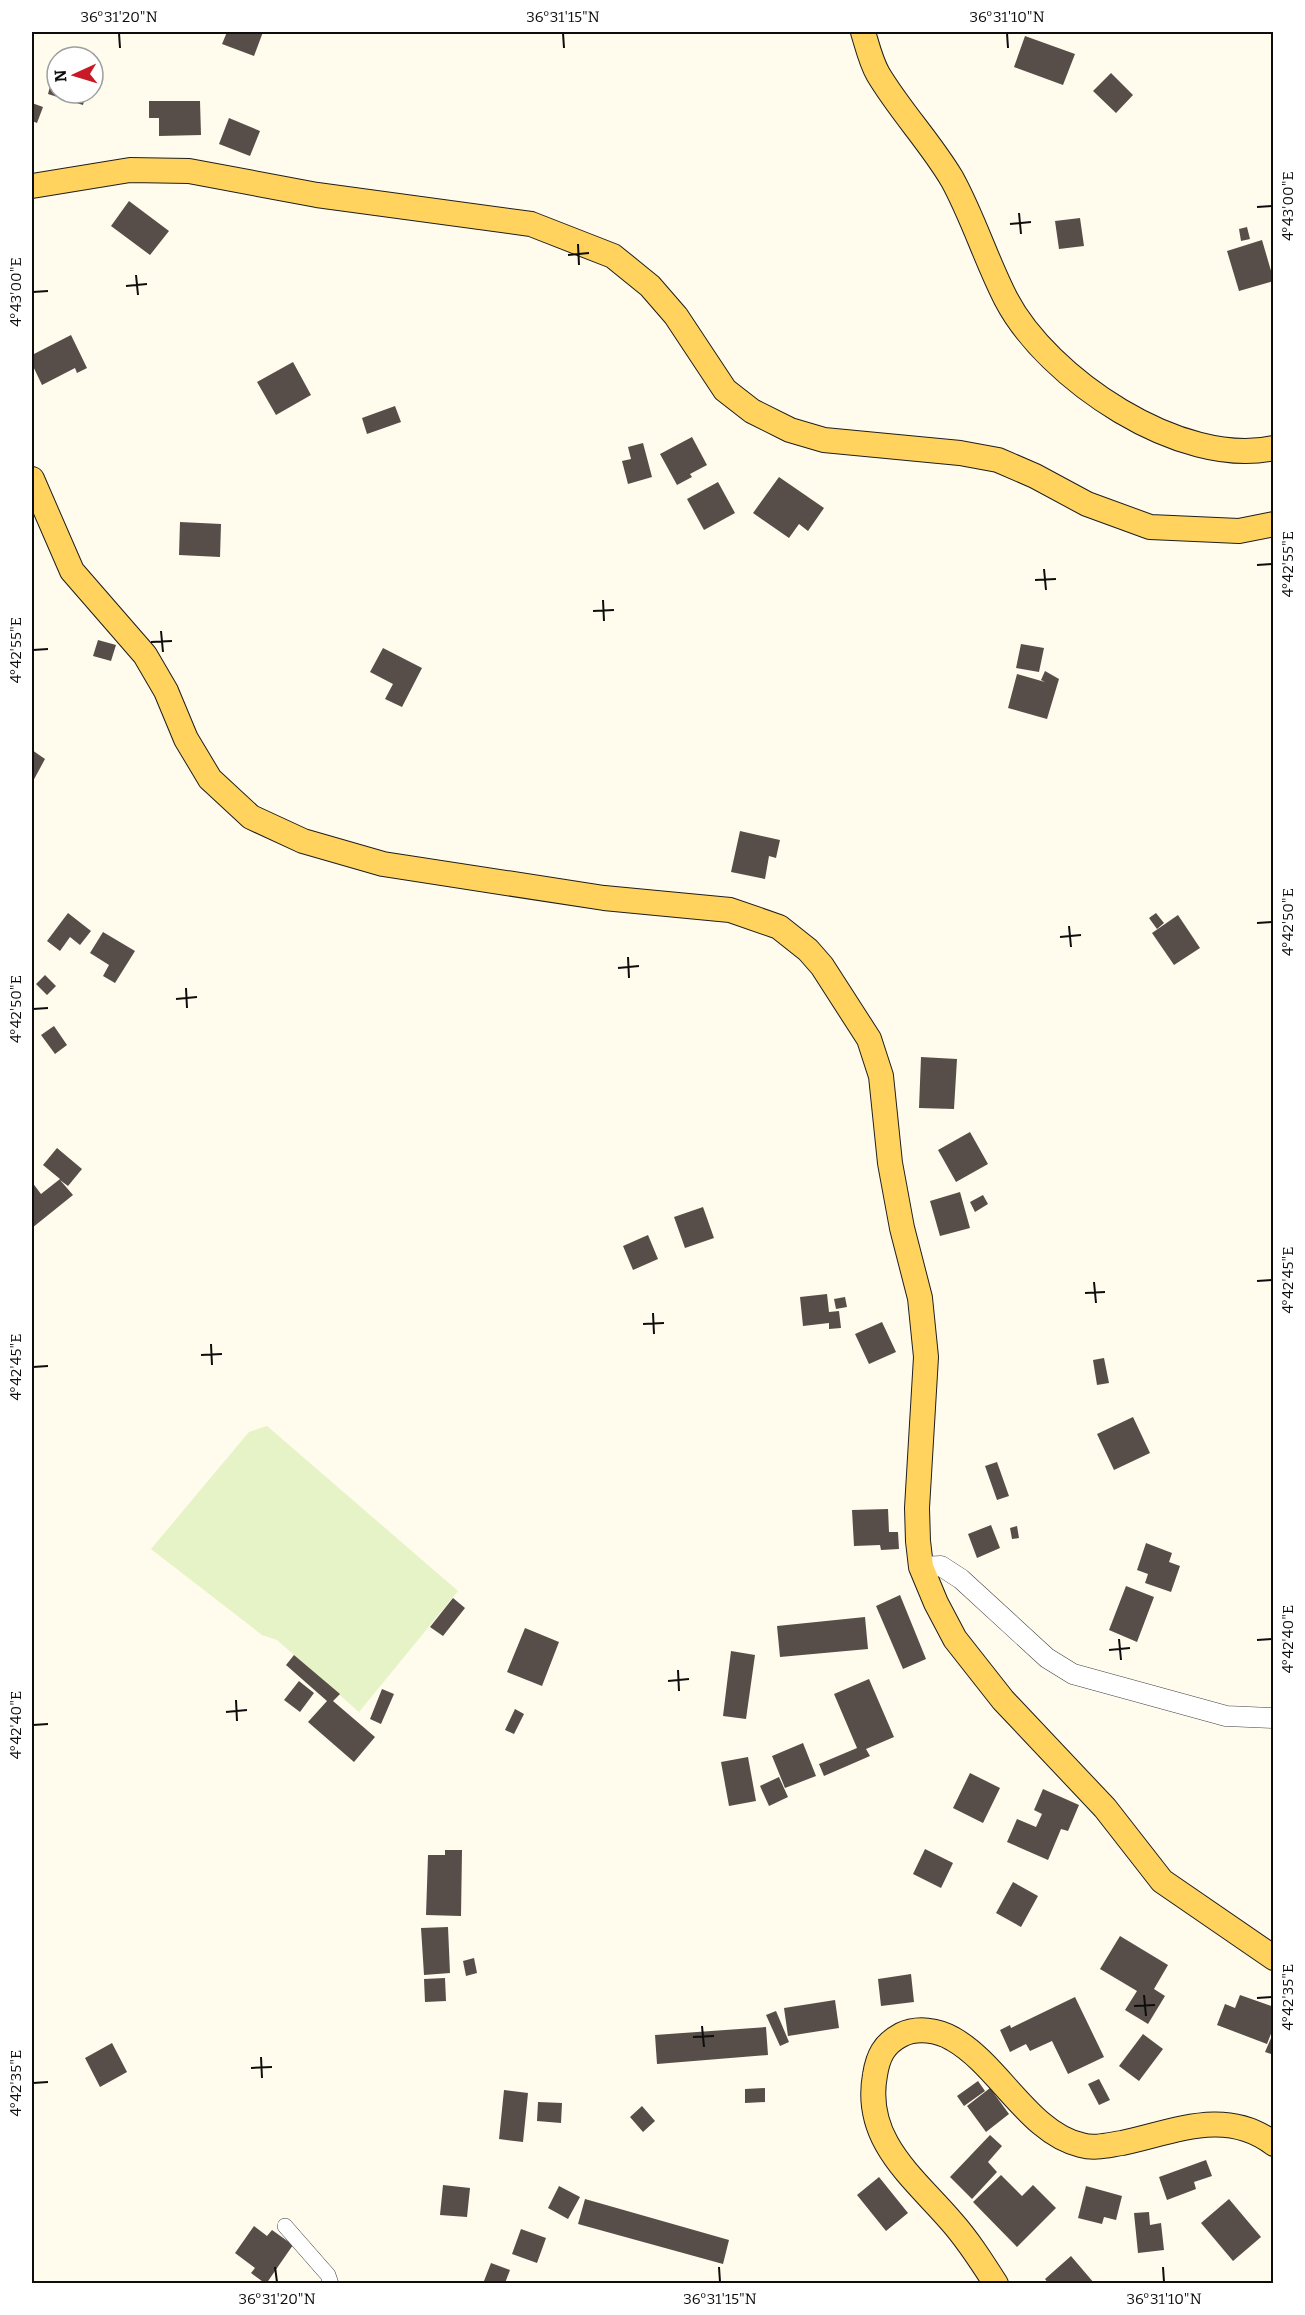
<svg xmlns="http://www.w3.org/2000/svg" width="1305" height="2315" font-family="Bitter,serif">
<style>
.pitch{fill:#e5f3c6}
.building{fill:#574e49}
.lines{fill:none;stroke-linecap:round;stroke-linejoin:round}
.minor-casing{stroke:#404040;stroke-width:16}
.tertiary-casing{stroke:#404040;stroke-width:21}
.primary-casing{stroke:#1e1e1e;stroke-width:26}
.minor{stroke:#fff;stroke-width:15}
.tertiary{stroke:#fff;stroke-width:20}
.primary{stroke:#ffd35d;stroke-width:24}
.ticks{fill:none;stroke:#0d0d0d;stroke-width:2}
.neatline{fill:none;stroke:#0d0d0d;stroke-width:2}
.ticks-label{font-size:15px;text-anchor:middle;fill:#0d0d0d}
</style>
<rect width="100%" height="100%" fill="#fffbed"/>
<path class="pitch" d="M 267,1426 L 458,1591 L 359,1712 L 277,1640 L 262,1635 L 151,1549 L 249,1432 Z"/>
<path class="building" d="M 227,32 L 263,32 L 254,56 L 222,44 Z
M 1025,36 L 1075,54 L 1063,85 L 1014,67 Z
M 56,64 L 57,93 L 86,93 L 83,105 L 48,94 Z
M 1111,73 L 1133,95 L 1116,113 L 1093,91 Z
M 149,101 L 200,101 L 201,135 L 159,136 L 159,118 L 149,118 Z
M 32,103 L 43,107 L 37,123 L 32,121 Z
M 229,118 L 260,131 L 250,156 L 219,144 Z
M 129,201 L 169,231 L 150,255 L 111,226 Z
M 1080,218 L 1084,246 L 1059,249 L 1055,221 Z
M 1247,227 L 1250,239 L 1241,241 L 1239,229 Z
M 1262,240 L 1274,281 L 1239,291 L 1227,251 Z
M 71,335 L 87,368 L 77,373 L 75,368 L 42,385 L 32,364 L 32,355 Z
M 293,362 L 311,395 L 276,415 L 257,382 Z
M 395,406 L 401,422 L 367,434 L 362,418 Z
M 692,437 L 707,465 L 690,474 L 692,477 L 677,485 L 660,454 Z
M 643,443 L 652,477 L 628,484 L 622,461 L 631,459 L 628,447 Z
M 779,477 L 824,508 L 808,531 L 799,524 L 789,538 L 753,513 Z
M 718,482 L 735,513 L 704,530 L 687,499 Z
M 180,522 L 221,524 L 220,557 L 179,555 Z
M 98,640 L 116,645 L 111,661 L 93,656 Z
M 1021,644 L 1044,648 L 1039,672 L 1016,668 Z
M 383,648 L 422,668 L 402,707 L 385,699 L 393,684 L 370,672 Z
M 1045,671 L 1059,679 L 1047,719 L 1008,708 L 1017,674 L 1045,682 L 1041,680 Z
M 32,750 L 45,759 L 32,783 Z
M 740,831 L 780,840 L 776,858 L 769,856 L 765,879 L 731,872 Z
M 68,913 L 91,931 L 80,945 L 70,937 L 60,951 L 47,941 Z
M 1156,913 L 1164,923 L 1157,929 L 1149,918 Z
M 1178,915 L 1200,948 L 1174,965 L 1152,933 Z
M 103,932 L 135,951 L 115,983 L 103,976 L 109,965 L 90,953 Z
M 45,975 L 56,986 L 47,995 L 36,984 Z
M 54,1026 L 67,1045 L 55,1054 L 41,1035 Z
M 921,1057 L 957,1059 L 954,1109 L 919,1108 Z
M 970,1132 L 988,1164 L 956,1182 L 938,1150 Z
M 57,1148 L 82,1169 L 68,1186 L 60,1180 L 73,1195 L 32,1228 L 32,1182 L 41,1194 L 60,1179 L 43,1165 Z
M 960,1192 L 970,1228 L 940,1236 L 930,1201 Z
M 983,1195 L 988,1204 L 975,1212 L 970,1202 Z
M 703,1207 L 714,1238 L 685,1248 L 674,1217 Z
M 648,1235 L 658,1259 L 633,1270 L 623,1246 Z
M 827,1294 L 829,1312 L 839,1311 L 841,1328 L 829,1329 L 829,1323 L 803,1326 L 800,1297 Z
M 845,1297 L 847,1307 L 836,1309 L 834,1299 Z
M 882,1322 L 896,1352 L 869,1364 L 855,1334 Z
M 1104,1358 L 1109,1383 L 1097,1385 L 1093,1360 Z
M 1133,1417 L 1150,1453 L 1114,1470 L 1097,1434 Z
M 997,1462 L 1009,1496 L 997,1500 L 985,1466 Z
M 888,1509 L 889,1532 L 898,1532 L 899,1549 L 881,1550 L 880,1545 L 854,1546 L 852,1510 Z
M 991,1525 L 1000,1548 L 977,1558 L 968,1534 Z
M 1017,1526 L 1019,1538 L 1012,1539 L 1010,1528 Z
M 1146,1543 L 1172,1553 L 1169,1562 L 1180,1566 L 1171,1592 L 1145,1583 L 1148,1574 L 1137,1570 Z
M 1126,1586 L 1154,1597 L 1137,1642 L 1109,1630 Z
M 900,1595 L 926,1659 L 903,1669 L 876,1606 Z
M 453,1598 L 465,1608 L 443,1636 L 430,1627 Z
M 865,1617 L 868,1649 L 780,1657 L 777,1626 Z
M 525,1628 L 559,1642 L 542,1686 L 507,1672 Z
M 731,1651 L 755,1655 L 746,1719 L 723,1716 Z
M 294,1655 L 340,1694 L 333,1701 L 375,1737 L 354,1762 L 308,1722 L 327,1701 L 286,1665 Z
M 869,1679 L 894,1737 L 866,1749 L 870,1756 L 824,1776 L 819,1764 L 857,1748 L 834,1694 Z
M 299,1681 L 314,1693 L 300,1712 L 284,1700 Z
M 382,1689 L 394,1694 L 381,1724 L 370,1719 Z
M 515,1709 L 524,1714 L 514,1734 L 505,1730 Z
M 803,1743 L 816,1776 L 785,1788 L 772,1756 Z
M 748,1757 L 756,1801 L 729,1806 L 721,1762 Z
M 970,1773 L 1000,1788 L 983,1823 L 953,1808 Z
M 779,1777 L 788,1797 L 769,1806 L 760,1786 Z
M 1043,1789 L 1079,1805 L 1068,1831 L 1061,1829 L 1048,1860 L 1007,1842 L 1017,1819 L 1036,1827 L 1042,1814 L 1034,1810 Z
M 925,1849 L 953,1863 L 941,1888 L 913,1874 Z
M 445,1850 L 462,1850 L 461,1916 L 426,1915 L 428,1855 L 445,1855 Z
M 1013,1882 L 1038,1896 L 1021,1927 L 996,1913 Z
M 448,1927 L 450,1973 L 424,1975 L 421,1928 Z
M 1120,1936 L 1168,1965 L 1154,1989 L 1165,1996 L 1148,2024 L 1125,2010 L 1137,1991 L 1100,1969 Z
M 474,1958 L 477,1973 L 466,1976 L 463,1961 Z
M 911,1974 L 914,2002 L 881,2006 L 878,1979 Z
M 445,1978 L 446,2001 L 425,2002 L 424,1979 Z
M 1240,1995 L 1274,2007 L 1274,2026 L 1267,2044 L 1217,2025 L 1225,2004 L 1235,2008 Z
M 1075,1997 L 1104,2057 L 1068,2074 L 1052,2041 L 1030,2051 L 1026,2044 L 1010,2052 L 1000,2030 L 1010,2025 L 1011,2028 Z
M 835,2000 L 839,2028 L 788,2036 L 784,2008 Z
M 776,2011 L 789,2042 L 780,2046 L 766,2015 Z
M 766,2027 L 768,2055 L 657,2064 L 655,2035 Z
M 1274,2031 L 1274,2055 L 1265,2052 Z
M 1143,2034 L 1163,2049 L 1139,2081 L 1119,2066 Z
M 112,2043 L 127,2072 L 100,2087 L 85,2058 Z
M 1099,2079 L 1110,2100 L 1099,2105 L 1088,2084 Z
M 978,2081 L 985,2091 L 964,2106 L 957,2096 Z
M 765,2088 L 765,2102 L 745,2103 L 745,2089 Z
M 990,2088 L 1009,2114 L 986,2132 L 967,2106 Z
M 504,2090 L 528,2093 L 523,2142 L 499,2139 Z
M 538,2102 L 562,2103 L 561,2123 L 537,2121 Z
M 642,2106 L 655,2121 L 643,2132 L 630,2117 Z
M 990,2135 L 1002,2146 L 988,2162 L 997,2172 L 972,2199 L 950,2177 Z
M 1206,2160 L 1212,2176 L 1194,2182 L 1196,2189 L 1167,2200 L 1159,2177 Z
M 1001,2175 L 1022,2196 L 1033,2185 L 1056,2208 L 1017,2247 L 973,2202 Z
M 879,2177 L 908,2213 L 886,2231 L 857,2195 Z
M 443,2185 L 470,2188 L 467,2217 L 440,2215 Z
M 559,2186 L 580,2197 L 568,2219 L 548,2208 Z
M 1086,2186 L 1122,2196 L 1116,2220 L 1104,2217 L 1102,2224 L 1078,2218 Z
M 585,2199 L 729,2240 L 723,2264 L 578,2224 Z
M 1229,2199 L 1261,2237 L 1233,2261 L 1201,2223 Z
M 1149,2212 L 1150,2225 L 1161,2223 L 1164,2250 L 1138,2253 L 1134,2213 Z
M 254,2226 L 267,2236 L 272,2230 L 293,2245 L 266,2284 L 251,2273 L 255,2268 L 235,2253 Z
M 521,2229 L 546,2238 L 537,2263 L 512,2254 Z
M 1071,2256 L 1094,2283 L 1048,2283 L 1045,2279 Z
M 491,2263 L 510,2270 L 505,2283 L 484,2281 Z"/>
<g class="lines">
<defs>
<path id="minor" d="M 285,2226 L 328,2275 L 331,2284"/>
<path id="tertiary" d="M 921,1567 L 941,1566 L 961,1579 L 1047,1658 L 1073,1674 L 1226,1716 L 1274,1718"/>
<path id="primary" d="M 863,32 C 867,45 871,62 878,74 C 900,111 930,142 952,179 C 973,217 986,260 1006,299 C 1047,378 1181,469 1274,448
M 32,186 L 130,170 L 189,171 L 317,195 L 531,224 L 613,256 L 650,286 L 676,316 L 725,390 L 752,411 L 790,430 L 824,440 L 960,453 L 998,460 L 1035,476 L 1087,504 L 1150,527 L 1239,531 L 1274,524
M 32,479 L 72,571 L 145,655 L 166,691 L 186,739 L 210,779 L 251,817 L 303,841 L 383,864 L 604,898 L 730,910 L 779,927 L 808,950 L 822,966 L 869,1039 L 881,1076 L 890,1163 L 902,1228 L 920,1298 L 926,1357 L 917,1508 L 918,1541 L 921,1567 L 936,1603 L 955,1639 L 1003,1700 L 1105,1808 L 1162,1881 L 1274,1958
M 996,2284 C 982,2262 968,2240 951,2221 C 913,2177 863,2140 875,2075 C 878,2056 884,2044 901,2035 C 917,2027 938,2030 953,2039 C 999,2065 1029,2133 1081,2145 C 1095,2149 1108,2145 1122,2143 C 1174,2132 1226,2107 1274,2144"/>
</defs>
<use href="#minor" class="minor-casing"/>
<use href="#tertiary" class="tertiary-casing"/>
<use href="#primary" class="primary-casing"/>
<use href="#minor" class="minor"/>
<use href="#tertiary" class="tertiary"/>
<use href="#primary" class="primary"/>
</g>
<path class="ticks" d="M 119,33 L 120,48M 563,33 L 564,48M 1007,33 L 1008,48M 1257,207 L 1272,206M 1019,213 L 1021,234M 1010,224 L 1031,222M 578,244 L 579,265M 568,255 L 589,253M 136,275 L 138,295M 126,286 L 147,284M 33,292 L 48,291M 1257,565 L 1272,564M 1044,569 L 1046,590M 1035,580 L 1056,579M 603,600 L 604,621M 593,611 L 614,610M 161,631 L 163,652M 151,642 L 172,641M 33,650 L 48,649M 1257,923 L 1272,922M 1069,926 L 1071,947M 1060,937 L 1081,935M 628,957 L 629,978M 618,968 L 639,966M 186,988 L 187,1008M 176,999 L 197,997M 33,1009 L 48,1008M 1257,1281 L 1272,1280M 1094,1282 L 1096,1303M 1085,1293 L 1105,1292M 653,1313 L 654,1334M 643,1324 L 664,1323M 211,1344 L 212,1365M 201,1355 L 222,1354M 33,1367 L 48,1366M 1119,1639 L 1121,1660M 1257,1640 L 1272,1639M 1109,1650 L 1130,1648M 678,1670 L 679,1691M 668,1681 L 689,1679M 236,1700 L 237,1721M 226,1712 L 247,1710M 33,1725 L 48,1724M 1144,1995 L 1146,2016M 1257,1998 L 1272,1997M 1134,2006 L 1155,2005M 702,2026 L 704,2047M 693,2037 L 714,2036M 261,2057 L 262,2078M 251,2068 L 272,2067M 33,2083 L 48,2082M 275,2267 L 277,2282M 719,2267 L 720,2282M 1163,2267 L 1164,2282"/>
<rect width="1305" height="2315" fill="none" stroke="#ffffff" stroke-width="66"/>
<g transform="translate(75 75) rotate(266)"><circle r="28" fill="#ffffff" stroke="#9e9e9e" stroke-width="1.5"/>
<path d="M0-4.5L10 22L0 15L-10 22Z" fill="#c91926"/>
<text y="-9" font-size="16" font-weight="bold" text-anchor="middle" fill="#0d0d0d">N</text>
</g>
<rect x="33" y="33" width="1239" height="2249" class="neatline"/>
<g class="ticks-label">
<text x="119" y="22">36°31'20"N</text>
<text x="563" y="22">36°31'15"N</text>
<text x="1007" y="22">36°31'10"N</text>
<text transform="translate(1288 206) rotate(-90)" y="5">4°43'00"E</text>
<text transform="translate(16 292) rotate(-90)" y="5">4°43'00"E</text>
<text transform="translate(1288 564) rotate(-90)" y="5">4°42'55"E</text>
<text transform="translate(16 650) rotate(-90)" y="5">4°42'55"E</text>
<text transform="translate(1288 922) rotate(-90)" y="5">4°42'50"E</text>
<text transform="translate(16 1009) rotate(-90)" y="5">4°42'50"E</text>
<text transform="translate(1288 1280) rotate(-90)" y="5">4°42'45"E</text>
<text transform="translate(16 1367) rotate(-90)" y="5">4°42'45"E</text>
<text transform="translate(1288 1639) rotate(-90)" y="5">4°42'40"E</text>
<text transform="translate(16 1725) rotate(-90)" y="5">4°42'40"E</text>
<text transform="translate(1288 1997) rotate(-90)" y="5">4°42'35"E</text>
<text transform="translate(16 2083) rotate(-90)" y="5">4°42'35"E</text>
<text x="277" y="2304">36°31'20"N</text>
<text x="720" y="2304">36°31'15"N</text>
<text x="1164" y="2304">36°31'10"N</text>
</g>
</svg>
